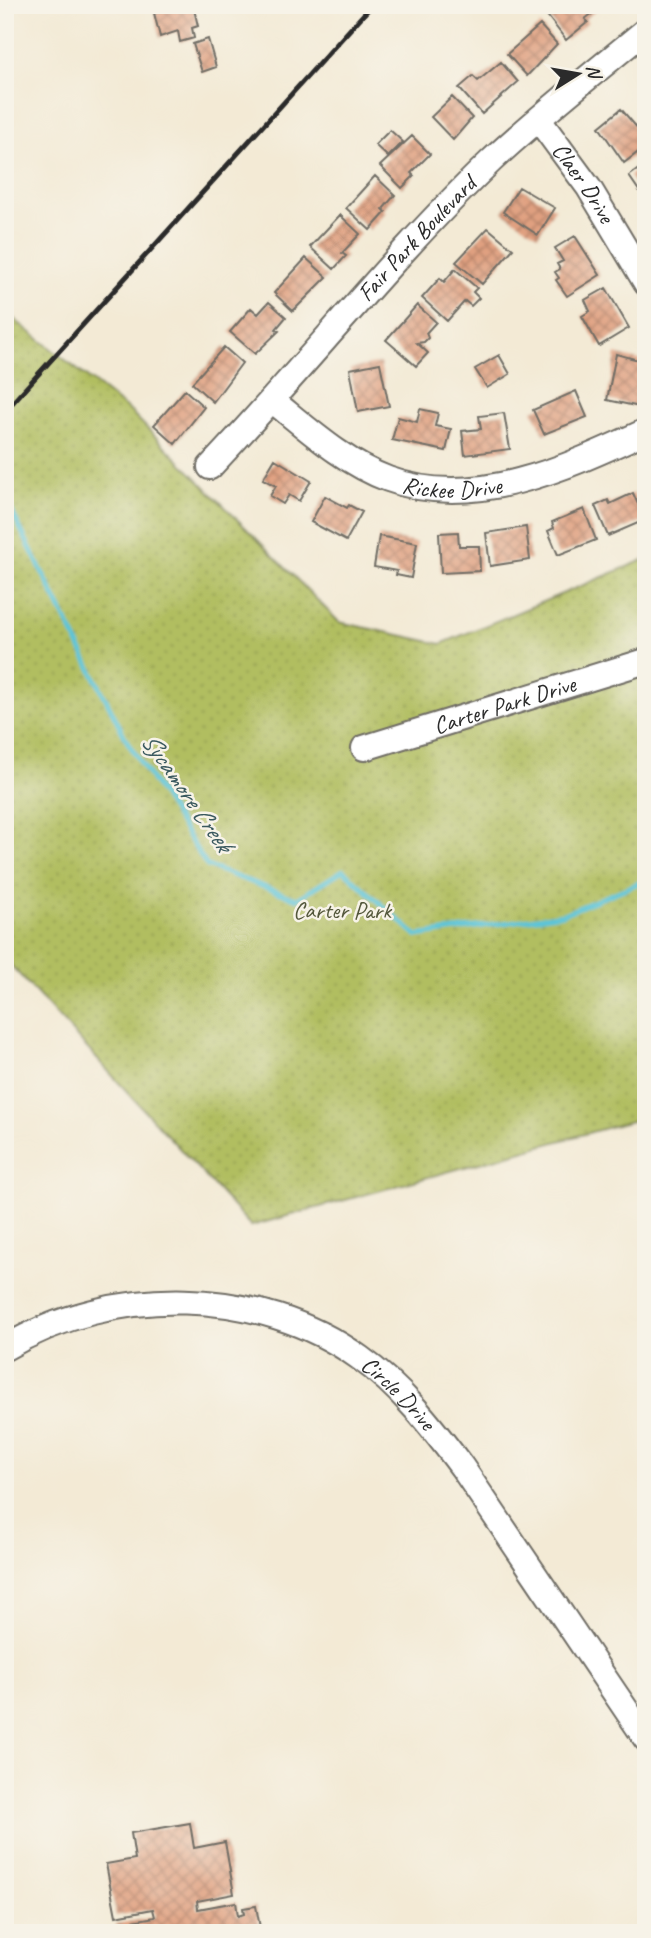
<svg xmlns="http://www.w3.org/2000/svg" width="651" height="1938" font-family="Caveat,sans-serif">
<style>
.park{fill:url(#park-dots);stroke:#6e7446;stroke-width:2}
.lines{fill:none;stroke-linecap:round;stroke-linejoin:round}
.stream{stroke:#5cc4d8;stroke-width:5}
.building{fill:url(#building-cross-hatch)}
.minor-casing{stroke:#716e66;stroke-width:28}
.minor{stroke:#fff;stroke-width:24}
.rail{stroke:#2b2b2b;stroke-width:5}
.labels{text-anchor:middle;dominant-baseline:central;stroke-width:5;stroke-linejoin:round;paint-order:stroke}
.street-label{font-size:24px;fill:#2b2b2b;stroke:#f7f3e8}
.park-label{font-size:24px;fill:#53573b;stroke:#f7f3e8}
.water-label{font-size:26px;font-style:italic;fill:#3a595f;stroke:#f7f3e8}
</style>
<defs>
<pattern id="park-dots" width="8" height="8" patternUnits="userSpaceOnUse" patternTransform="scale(1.75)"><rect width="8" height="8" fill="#b1be60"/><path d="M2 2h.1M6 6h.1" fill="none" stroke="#98a354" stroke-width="1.8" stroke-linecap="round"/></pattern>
<pattern id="building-cross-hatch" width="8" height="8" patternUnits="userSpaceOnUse" patternTransform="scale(1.75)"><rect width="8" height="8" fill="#e0a080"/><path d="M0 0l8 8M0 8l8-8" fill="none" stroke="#b68369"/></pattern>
</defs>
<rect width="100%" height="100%" fill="#f7f3e8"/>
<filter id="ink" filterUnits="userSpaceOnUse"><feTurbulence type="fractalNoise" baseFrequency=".0143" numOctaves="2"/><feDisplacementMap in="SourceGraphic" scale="14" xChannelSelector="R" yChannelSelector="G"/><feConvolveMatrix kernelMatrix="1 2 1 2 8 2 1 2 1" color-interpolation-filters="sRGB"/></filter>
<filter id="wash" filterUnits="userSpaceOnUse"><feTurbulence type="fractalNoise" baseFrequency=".00686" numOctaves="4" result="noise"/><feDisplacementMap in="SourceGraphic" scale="28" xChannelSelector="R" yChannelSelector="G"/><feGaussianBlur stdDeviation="1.57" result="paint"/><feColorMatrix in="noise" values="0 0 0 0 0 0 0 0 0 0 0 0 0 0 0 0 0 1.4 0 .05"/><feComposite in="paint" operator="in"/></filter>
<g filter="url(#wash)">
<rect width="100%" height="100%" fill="#f3ead5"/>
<path class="park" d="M 5,312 L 132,413 L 339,622 L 441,644 L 646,559 L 646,1117 L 251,1226 L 5,959 Z"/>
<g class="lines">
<path class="stream" d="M 5,498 L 127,741 L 207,866 L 297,899 L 343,870 L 417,936 L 563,914 L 646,880"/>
</g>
<g id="blocks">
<path class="building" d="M 157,5 L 193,5 L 198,26 L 192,28 L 194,38 L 180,42 L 178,31 L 160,37 L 154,13 L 159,12 Z
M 557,5 L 595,5 L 598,9 L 585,19 L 588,22 L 566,40 L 546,14 Z
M 540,25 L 557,44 L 527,76 L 507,54 Z
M 208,39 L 216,67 L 202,72 L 193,44 Z
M 501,62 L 518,82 L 482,114 L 459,88 L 473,76 L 478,81 Z
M 452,97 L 472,118 L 453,140 L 431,117 Z
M 621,109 L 646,138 L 646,146 L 624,163 L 599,127 Z
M 390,130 L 403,142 L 388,157 L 375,145 Z
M 412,136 L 430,154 L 411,173 L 414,176 L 402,188 L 380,166 Z
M 644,165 L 646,192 L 642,195 L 629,176 Z
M 375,176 L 395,195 L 383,209 L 386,212 L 370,230 L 346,208 Z
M 519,187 L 555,208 L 538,235 L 503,212 Z
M 340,215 L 360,234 L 342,253 L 346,256 L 334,269 L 310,247 Z
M 488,228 L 513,249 L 482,284 L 456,262 Z
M 575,236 L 600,275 L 567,296 L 556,280 L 559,278 L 555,272 L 560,269 L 557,264 L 563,261 L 555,248 Z
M 306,258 L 327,277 L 293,311 L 274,293 Z
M 455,269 L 477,288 L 473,292 L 479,298 L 471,306 L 465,301 L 447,321 L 422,298 L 440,278 L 444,282 Z
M 606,288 L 629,328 L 599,346 L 582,316 L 590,311 L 585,300 Z
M 269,302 L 286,317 L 276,329 L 279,331 L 255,354 L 230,332 L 251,308 L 258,314 Z
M 417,305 L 436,322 L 426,333 L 428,338 L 424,342 L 417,343 L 428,353 L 416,366 L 386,340 Z
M 224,347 L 242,363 L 213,402 L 192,383 Z
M 616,354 L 646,362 L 640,407 L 607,400 Z
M 499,355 L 510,374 L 487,388 L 475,369 Z
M 380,363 L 389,406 L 358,412 L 350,369 Z
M 185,390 L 204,407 L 175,444 L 154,425 Z
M 576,391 L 587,417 L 544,434 L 533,410 Z
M 420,409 L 438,413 L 435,426 L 451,429 L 446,451 L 392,440 L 398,417 L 417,422 Z
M 504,413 L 510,449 L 465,455 L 462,431 L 481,429 L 479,416 Z
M 275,459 L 311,481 L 299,501 L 289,495 L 283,504 L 270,496 L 276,486 L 263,479 Z
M 646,479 L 646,496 L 639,482 Z
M 633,493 L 645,520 L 608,536 L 595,506 L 608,500 L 610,504 Z
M 325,496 L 347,508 L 349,505 L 362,512 L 346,541 L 311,522 Z
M 584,509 L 596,540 L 558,555 L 548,531 L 554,528 L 552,522 Z
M 526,527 L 530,560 L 490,566 L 486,533 Z
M 458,532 L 459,546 L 479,546 L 480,571 L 441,573 L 439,533 Z
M 379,536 L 417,543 L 411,578 L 396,575 L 397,571 L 374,567 Z
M 190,1823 L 194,1848 L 225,1842 L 234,1894 L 197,1901 L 198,1909 L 236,1902 L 238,1916 L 244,1914 L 243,1908 L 256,1906 L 261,1933 L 117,1933 L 116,1924 L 155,1917 L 153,1909 L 116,1916 L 106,1864 L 135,1859 L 131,1833 Z"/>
</g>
</g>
<g filter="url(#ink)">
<use href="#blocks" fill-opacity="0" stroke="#716e66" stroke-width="2"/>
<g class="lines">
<defs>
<g id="minor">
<path id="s1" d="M 539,120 L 589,188 L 646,283"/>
<path id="s2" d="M 273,401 C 309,430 345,463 388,479 C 474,511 568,467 646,431"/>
<path id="s3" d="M 210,467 C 305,367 391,257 491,161 C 540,115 594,73 646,30"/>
<path id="s4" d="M 364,748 L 646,661"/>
<path id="s5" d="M 5,1348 C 112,1284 259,1285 360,1358 C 401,1387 432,1427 462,1467 L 646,1739"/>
</g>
</defs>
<use href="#minor" class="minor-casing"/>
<use href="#minor" class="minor"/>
<path class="rail" d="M 5,411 L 372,5"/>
</g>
</g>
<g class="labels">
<g class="street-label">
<text stroke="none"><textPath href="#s1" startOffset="77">Claer Drive</textPath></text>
<text stroke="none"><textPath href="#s3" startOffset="308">Fair Park Boulevard</textPath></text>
<text stroke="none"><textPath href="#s2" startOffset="205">Rickee Drive</textPath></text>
<text stroke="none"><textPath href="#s4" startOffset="147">Carter Park Drive</textPath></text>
<text stroke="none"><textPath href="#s5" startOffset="427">Circle Drive</textPath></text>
</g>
<g class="park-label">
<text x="342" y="910">Carter Park</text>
</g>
<g class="water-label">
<text transform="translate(187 792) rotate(55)">Sycamore Creek</text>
</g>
</g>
<rect width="651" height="1938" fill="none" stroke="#f7f3e8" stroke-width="28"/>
<g transform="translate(578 74) rotate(79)" stroke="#f7f3e8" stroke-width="5" paint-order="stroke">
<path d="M0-5L12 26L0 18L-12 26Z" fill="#2b2b2b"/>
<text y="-10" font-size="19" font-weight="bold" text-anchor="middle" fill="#2b2b2b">N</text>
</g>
</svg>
